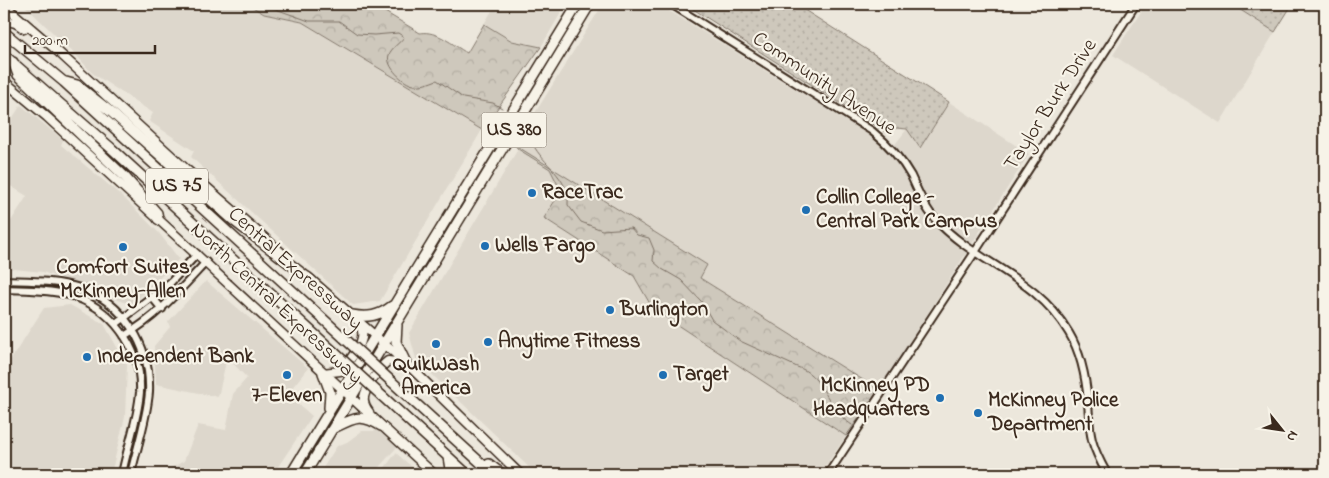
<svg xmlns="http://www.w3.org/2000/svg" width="1329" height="478" font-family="'Indie Flower',sans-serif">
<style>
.built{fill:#ddd7cc}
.grass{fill:url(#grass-dots);stroke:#84796d}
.forest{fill:url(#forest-crowns);stroke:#84796d}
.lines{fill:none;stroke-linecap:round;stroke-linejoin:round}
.stream{stroke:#7c7064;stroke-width:1}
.tertiary-casing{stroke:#3b2a1e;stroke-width:10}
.secondary-casing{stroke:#3b2a1e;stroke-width:11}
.trunk-casing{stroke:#3b2a1e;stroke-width:12}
.motorway-casing{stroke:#3b2a1e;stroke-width:12}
.tertiary{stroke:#f7f3e8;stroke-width:6}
.secondary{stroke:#f7f3e8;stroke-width:8}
.trunk{stroke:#f7f3e8;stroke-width:9}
.motorway{stroke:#f7f3e8;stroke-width:9}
.motorway-bridge-casing{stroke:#3b2a1e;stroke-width:12;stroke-linecap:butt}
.motorway-bridge{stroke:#f7f3e8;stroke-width:9}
.poi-dot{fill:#1f6fb2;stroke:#f7f3e8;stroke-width:2}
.labels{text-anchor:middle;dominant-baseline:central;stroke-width:4.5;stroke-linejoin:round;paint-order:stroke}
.shield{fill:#f7f3e8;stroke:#73665b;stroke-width:1}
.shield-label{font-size:20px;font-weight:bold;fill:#3b2a1e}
.street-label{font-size:21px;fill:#3b2a1e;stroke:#f7f3e8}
.poi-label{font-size:21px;font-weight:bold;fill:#3b2a1e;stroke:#f7f3e8;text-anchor:start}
</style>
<defs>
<pattern id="grass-dots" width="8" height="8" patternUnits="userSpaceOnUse" patternTransform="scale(1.25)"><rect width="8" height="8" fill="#cec8bc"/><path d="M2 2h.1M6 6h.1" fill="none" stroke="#b2aca1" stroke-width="1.8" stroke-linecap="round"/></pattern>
<pattern id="forest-crowns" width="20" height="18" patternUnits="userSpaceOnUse" patternTransform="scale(1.25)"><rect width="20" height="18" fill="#cec8bc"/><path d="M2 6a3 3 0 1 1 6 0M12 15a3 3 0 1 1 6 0" fill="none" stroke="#b2aca1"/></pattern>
</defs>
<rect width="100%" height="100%" fill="#ece7dc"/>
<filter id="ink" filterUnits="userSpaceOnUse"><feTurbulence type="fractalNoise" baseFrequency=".02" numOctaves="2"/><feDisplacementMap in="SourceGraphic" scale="10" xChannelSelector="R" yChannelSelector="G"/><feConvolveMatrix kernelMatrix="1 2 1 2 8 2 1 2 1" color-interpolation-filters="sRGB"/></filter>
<g filter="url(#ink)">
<path class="built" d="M 23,4 L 248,4 L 264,14 L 302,22 L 482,130 L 380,301 L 353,305 L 191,157 L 194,151 L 149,121 L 153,113 L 92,73 L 77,56 Z
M 496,4 L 566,4 L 541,47 L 512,41 L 484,24 Z
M 603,4 L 658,4 L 872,137 L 889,152 L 907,129 L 920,148 L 949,102 L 1029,154 L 879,390 L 699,278 L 707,265 L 515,145 Z
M 1146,4 L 1231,4 L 1275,32 L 1220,123 L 1113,55 Z
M 21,105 L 63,140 L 61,145 L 123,197 L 159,233 L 179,259 L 132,305 L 43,272 L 4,268 L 4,232 L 27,196 L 4,182 L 4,131 Z
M 518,149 L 550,169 L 562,191 L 544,218 L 634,276 L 653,309 L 846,436 L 820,474 L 536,474 L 416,359 L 409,333 Z
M 206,281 L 308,368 L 287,394 L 312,416 L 273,474 L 160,474 L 184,461 L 198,425 L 226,430 L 233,394 L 247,378 L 227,357 L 218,397 L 156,384 L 154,346 L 170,327 L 168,322 Z
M 70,305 L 104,324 L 127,365 L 125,417 L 111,474 L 41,474 L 38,470 L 30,474 L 4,474 L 4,370 L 44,308 Z
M 362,431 L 379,431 L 397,447 L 373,474 L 319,474 L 337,446 L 347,442 Z
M 396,453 L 420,474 L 380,474 Z"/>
<path class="grass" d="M 692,4 L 795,4 L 949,102 L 920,148 L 907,129 L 896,128 L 887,133 L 690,7 Z
M 1231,4 L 1287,4 L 1286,6 L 1290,8 L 1275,32 Z"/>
<path class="forest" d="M 248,4 L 365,4 L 380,9 L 420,33 C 437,30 453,45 467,53 L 484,24 L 512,41 L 541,47 L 482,130 L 302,22 L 264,14 Z
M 515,145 L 707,265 L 700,278 L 879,390 L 846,436 L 653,309 L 634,276 L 544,218 L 561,191 L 550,169 L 518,149 Z"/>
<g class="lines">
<path class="stream" d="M 268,4 L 270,7 L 309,21 L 339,21 L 357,34 L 374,35 L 398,33 L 404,37 C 400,43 391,48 389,55 C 385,66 404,84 414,85 C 422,86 429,83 437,80 L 463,98 L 493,103 L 502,108
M 524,127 C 529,134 531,141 535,148 C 547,167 570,180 568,205 L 581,222 L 602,230 L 631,228 L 637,235 L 649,238 L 654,250 L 653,261 L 662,269 L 681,280 L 701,301 L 712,320 L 740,341 L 797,367 C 821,374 826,402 843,418 C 845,420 849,423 852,425"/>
<defs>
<path id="tertiary" d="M 671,4 L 872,131 C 888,144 901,158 911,176 C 918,191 924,207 935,219 C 976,264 1036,276 1069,333 C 1081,353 1086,379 1088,402 C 1089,414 1089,428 1092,440 C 1095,452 1101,463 1107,474
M 4,280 C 29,281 56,280 80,288 C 124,302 151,347 149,392 C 147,419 137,447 131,474
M 4,289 C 25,290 48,289 68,295 C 111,306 142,348 140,392 C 138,419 127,448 122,474
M 152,297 L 162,309
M 116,324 L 171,282 L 197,254
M 124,336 C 157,317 180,290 206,262
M 828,474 L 975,252 L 1136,4"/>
<path id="secondary" d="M 4,5 L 54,48 L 187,170 L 283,254
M 4,24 C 12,19 18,24 24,29
M 4,81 L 47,117 L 158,219 L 434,474
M 308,277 L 406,363 L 520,474
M 323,373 L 340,371 L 344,368 C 352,356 370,338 359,324
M 369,412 C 366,408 363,403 364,397 C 366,387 380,367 388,361 L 404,363"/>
<path id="trunk" d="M 352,315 C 368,318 379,316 392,306
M 397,325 L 396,342 L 406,363
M 323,373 L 330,392 L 329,408
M 334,428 C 354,418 361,413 381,426
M 291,474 L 578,4
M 305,474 L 590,4"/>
<path id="motorway" d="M 4,32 L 64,82 L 344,338
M 4,55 L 111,148 L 335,353
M 13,62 L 18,75 L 124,176 L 157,213 L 158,219
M 66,82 L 77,85 L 111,112 L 234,221 L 312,281
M 391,381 L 493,474
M 382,396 L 467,474
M 448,457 L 450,469 L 455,474
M 489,464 L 502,474"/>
</defs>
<use href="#tertiary" class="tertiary-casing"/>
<use href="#secondary" class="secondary-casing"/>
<use href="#trunk" class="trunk-casing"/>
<use href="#motorway" class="motorway-casing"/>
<use href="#tertiary" class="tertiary"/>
<use href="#secondary" class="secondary"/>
<use href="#trunk" class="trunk"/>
<use href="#motorway" class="motorway"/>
<defs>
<path id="motorway-bridge" d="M 344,338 L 391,381
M 335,353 L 382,396"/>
</defs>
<use href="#motorway-bridge" class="motorway-bridge-casing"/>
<use href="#motorway-bridge" class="motorway-bridge"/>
</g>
</g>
<g class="poi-dot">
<circle cx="532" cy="193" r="5"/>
<circle cx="806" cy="210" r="5"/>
<circle cx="485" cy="246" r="5"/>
<circle cx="123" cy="247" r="5"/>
<circle cx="610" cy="310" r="5"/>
<circle cx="488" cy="342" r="5"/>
<circle cx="436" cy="344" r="5"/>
<circle cx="87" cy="357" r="5"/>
<circle cx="287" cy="375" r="5"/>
<circle cx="663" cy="375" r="5"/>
<circle cx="940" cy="398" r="5"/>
<circle cx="978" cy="413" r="5"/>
</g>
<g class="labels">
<g class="shield">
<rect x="481.5" y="112.5" width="65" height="35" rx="4"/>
<rect x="146" y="168.5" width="62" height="35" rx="4"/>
</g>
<g class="shield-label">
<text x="514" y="130">US 380</text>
<text x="177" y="186">US 75</text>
</g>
<g class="street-label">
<text transform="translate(824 84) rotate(34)">Community Avenue</text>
<text transform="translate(1051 105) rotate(-57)">Taylor Burk Drive</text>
<text transform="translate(295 269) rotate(42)">Central Expressway</text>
<text transform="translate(276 304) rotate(43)">North Central Expressway</text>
</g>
<g class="poi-label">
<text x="542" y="193">RaceTrac</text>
<text x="816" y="198">Collin College -<tspan x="816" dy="24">Central Park Campus</tspan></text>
<text x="495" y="246">Wells Fargo</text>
<text x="123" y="268" text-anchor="middle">Comfort Suites<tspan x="123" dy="24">McKinney-Allen</tspan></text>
<text x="620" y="310">Burlington</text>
<text x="498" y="342">Anytime Fitness</text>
<text x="97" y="357">Independent Bank</text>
<text x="436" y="365" text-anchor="middle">QuikWash<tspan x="436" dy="24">America</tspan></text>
<text x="673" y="375">Target</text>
<text x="930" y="386" text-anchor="end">McKinney PD<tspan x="930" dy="24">Headquarters</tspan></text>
<text x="287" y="396" text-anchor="middle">7-Eleven</text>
<text x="988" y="401">McKinney Police<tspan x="988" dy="24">Department</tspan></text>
</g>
</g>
<rect width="1329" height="478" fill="none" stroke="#f7f3e8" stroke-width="20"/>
<rect x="10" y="10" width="1309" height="458" fill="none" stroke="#3b2a1e" stroke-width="2" filter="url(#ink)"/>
<g transform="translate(1282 430) rotate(120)" stroke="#f7f3e8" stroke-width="4" paint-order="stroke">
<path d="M0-4L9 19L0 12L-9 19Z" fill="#3b2a1e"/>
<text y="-8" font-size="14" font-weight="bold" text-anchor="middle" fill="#3b2a1e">N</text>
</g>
<path d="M25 45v8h130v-8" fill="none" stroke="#3b2a1e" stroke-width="2.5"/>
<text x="32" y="45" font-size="15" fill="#3b2a1e" stroke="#f7f3e8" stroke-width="4" paint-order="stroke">200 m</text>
</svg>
